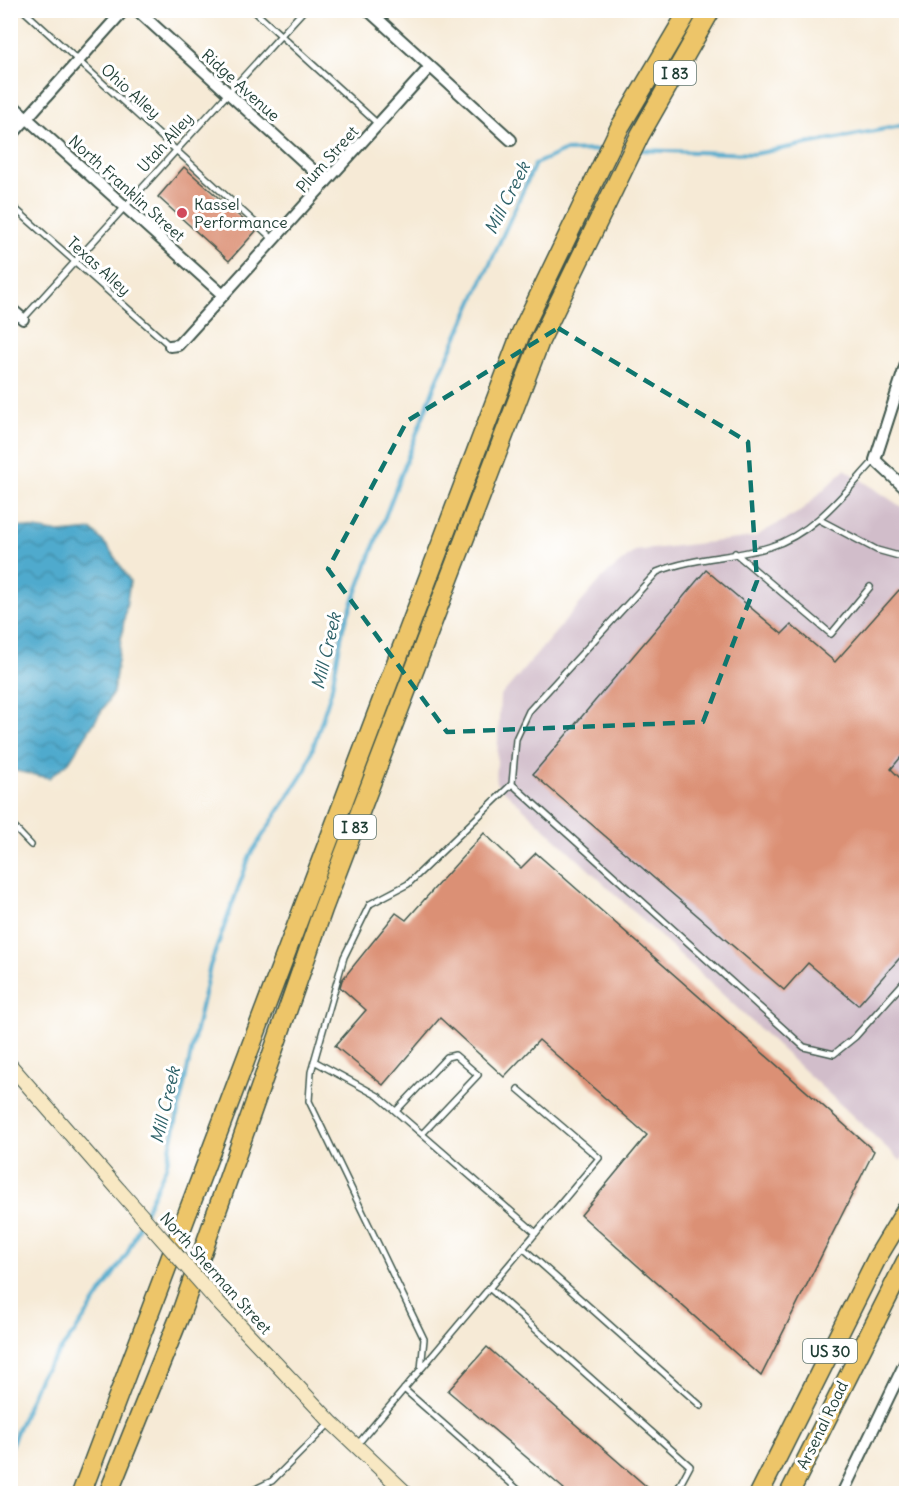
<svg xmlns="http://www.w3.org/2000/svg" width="917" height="1504" font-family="Delius,sans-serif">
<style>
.industrial{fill:#d1bdca}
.water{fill:url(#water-waves);stroke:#377480;stroke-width:1.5}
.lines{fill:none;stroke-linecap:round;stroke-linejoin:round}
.stream{stroke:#4faacd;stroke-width:4}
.building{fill:#db9074}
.lane-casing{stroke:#3f574c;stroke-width:8}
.street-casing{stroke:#3f574c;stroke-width:14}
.secondary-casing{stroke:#3f574c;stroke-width:16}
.highway-casing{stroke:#3f574c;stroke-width:21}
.lane{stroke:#fff;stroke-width:5}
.street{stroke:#fff;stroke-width:10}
.secondary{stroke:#f8e8c3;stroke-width:14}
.highway{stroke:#edc569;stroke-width:18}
.secondary-bridge-casing{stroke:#3f574c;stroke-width:16;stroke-linecap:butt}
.secondary-bridge{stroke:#f8e8c3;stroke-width:14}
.marked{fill:none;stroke:#0f766e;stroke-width:4.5;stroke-dasharray:12 8;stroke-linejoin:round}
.poi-dot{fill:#d1495b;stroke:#fff;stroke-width:2}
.labels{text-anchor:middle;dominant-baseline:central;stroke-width:6;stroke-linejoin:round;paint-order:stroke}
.shield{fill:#fff;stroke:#627771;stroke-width:1.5}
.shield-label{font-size:15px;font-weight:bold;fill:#1f3d34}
.street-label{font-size:16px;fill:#1f3d34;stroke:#fff}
.poi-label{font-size:16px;fill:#1f3d34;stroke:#fff;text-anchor:start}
.water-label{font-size:18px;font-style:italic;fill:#30636a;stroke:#fff}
</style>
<defs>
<pattern id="water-waves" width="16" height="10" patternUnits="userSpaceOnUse" patternTransform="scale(1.5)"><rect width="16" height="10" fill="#4faacd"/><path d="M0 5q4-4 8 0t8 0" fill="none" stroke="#418ca7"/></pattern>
</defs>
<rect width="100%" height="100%" fill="#fff"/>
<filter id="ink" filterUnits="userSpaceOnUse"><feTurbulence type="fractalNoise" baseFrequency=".0167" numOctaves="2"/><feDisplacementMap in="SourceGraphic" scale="12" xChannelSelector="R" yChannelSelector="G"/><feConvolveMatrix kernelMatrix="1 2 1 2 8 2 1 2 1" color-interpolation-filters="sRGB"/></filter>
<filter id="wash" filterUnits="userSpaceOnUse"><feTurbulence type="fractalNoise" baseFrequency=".008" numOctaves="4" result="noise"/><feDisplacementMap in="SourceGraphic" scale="24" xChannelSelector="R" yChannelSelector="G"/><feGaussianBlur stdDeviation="1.35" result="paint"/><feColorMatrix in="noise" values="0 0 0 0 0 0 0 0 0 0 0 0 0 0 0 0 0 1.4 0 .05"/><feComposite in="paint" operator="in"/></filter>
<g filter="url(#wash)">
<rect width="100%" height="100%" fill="#f6ead6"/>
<path class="industrial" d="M 845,469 L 906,510 L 906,1152 L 901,1161 L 496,783 L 500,697 L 603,577 L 635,551 L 754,537 L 801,511 Z"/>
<path class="water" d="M 10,525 L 60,533 L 92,530 L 108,547 L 130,581 L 113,693 L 69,762 L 49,778 L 11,770 Z"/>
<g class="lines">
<path class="stream" d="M 638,150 L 754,154 L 906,125
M 144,1214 L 166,1167 L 210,966 L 250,855 L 306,769 L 331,692 L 343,628 L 435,385 L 535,164 L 564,151 L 604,150
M 10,1448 L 39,1378 L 77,1329 L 127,1254 L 141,1221"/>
</g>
<g id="blocks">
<path class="building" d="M 184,167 L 256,231 L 229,261 L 158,197 Z
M 706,570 L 782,634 L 791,625 L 835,662 L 899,590 L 906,596 L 906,751 L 891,769 L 906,784 L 906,951 L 858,1005 L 808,963 L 784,990 L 533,774 Z
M 484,833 L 521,868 L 536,853 L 874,1151 L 761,1376 L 581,1215 L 647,1135 L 539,1040 L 504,1077 L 440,1018 L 383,1085 L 335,1046 L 366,1010 L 340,987 L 342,980 L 396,913 L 406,920 Z
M 487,1347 L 655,1494 L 560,1494 L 564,1489 L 448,1391 Z"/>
</g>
</g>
<g filter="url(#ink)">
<use href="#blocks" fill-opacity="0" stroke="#3f574c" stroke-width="1.5"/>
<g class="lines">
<defs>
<path id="lane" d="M 23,10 L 274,240
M 253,10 L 378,124
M 10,204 L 170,346
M 23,319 L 304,10
M 820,520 L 877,550 L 906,558
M 735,553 L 831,634 L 870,587
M 512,784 L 804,1047 L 834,1054 L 855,1037 L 906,980
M 10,823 L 31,845
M 314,1061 L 378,1096 L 536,1233
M 396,1111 L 447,1057 L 455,1055 L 478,1075 L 422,1134
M 523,1248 L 701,1406
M 489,1288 L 690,1466 L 675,1494
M 422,1368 L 599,1158 L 518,1089
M 404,1389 L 523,1494
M 357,1445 L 421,1369 L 424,1339 L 309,1101 L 311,1072 L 344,957 L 370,904 L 408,884 L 512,784 L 516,739 L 529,711 L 657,572 C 694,557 732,558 769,547 C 814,534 845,492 875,460
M 245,1494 L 272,1481 L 330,1423"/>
<path id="street" d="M 137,10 L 326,182
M 368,10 L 511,140
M 10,103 L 223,295
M 10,137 L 124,10
M 10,308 L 23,319
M 170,346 L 178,345 L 430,67
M 906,364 L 875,460 L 906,489
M 842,1494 L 906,1361"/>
<path id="secondary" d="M 10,1065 L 119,1190
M 216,1300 L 331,1422 L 407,1494"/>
<path id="highway" d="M 81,1494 L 521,333 L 620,127 L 689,10
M 108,1494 L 181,1313 L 323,909 L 540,341 L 640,135 L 711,10
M 759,1494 L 877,1258 L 906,1210
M 789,1494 L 906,1261"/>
</defs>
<use href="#lane" class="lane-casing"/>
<use href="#street" class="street-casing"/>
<use href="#secondary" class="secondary-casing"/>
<use href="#highway" class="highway-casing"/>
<use href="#lane" class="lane"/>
<use href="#street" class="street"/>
<use href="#secondary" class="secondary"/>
<use href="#highway" class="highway"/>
<defs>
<path id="secondary-bridge" d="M 119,1190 L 216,1300"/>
</defs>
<use href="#secondary-bridge" class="secondary-bridge-casing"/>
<use href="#secondary-bridge" class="secondary-bridge"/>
</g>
</g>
<path class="marked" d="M 558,328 L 748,442 L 757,581 L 703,722 L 447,732 L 328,569 L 407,421 Z"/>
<circle class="poi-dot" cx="182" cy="213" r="6"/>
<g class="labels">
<g class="shield">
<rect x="654" y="61" width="42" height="24" rx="4.5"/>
<rect x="334" y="815" width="42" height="24" rx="4.5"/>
<rect x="803" y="1339" width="54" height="24" rx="4.5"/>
</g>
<g class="shield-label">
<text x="675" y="73">I 83</text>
<text x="355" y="827">I 83</text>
<text x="830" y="1351">US 30</text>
</g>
<g class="street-label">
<text transform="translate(241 85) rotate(42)">Ridge Avenue</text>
<text transform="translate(131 91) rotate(42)">Ohio Alley</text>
<text transform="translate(165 142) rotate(-48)">Utah Alley</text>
<text transform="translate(327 159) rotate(-48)">Plum Street</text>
<text transform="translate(127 188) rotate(42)">North Franklin Street</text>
<text transform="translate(99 266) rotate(42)">Texas Alley</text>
<text transform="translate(216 1273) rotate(48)">North Sherman Street</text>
<text transform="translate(822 1425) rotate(-64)">Arsenal Road</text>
</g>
<g class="poi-label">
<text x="194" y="204">Kassel<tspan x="194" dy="18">Performance</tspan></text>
</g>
<g class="water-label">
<text transform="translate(507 198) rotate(-63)">Mill Creek</text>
<text transform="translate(326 651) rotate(-77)">Mill Creek</text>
<text transform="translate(165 1105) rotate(-77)">Mill Creek</text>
</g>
</g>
<rect width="917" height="1504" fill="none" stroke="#fff" stroke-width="36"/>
</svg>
